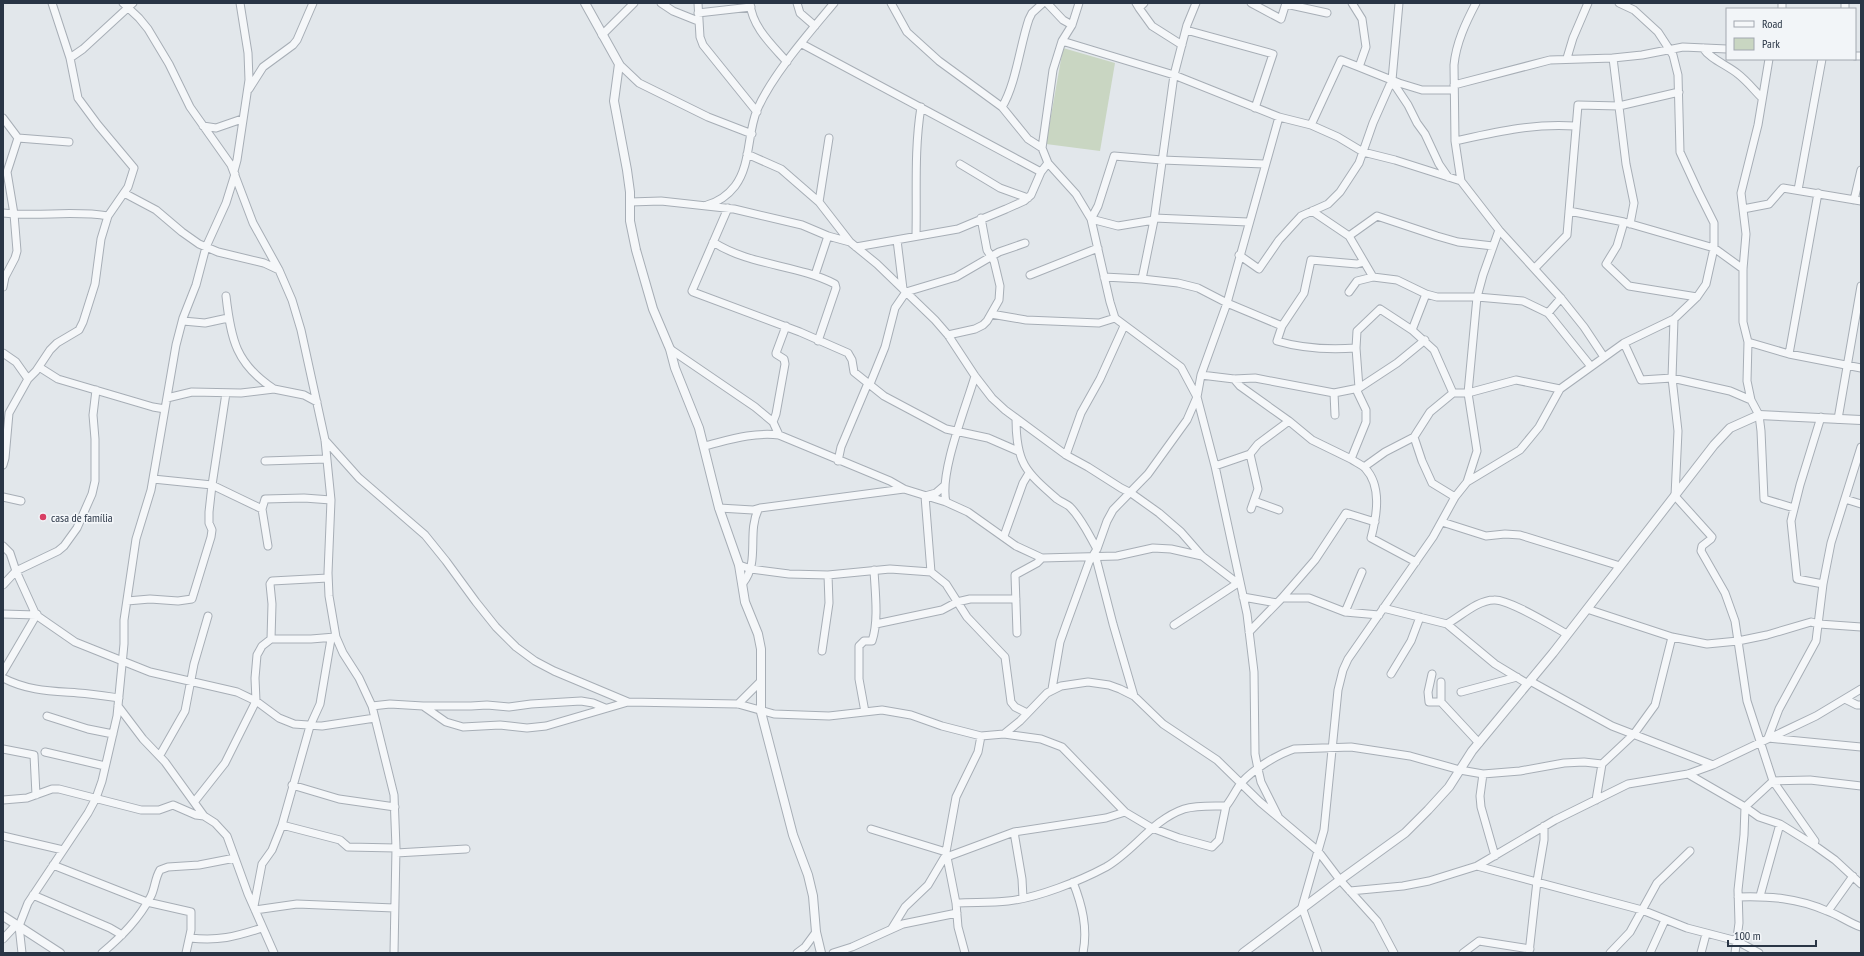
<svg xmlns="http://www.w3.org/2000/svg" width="1864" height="956" font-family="'PT Sans Narrow',sans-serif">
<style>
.green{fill:#c9d6c2}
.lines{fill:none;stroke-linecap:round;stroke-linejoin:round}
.minor-casing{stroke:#a7aeb6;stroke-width:9}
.tertiary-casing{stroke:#a7aeb6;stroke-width:10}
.minor{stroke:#f5f7f9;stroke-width:7}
.tertiary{stroke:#f5f7f9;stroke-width:8}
.poi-dot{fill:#d83f64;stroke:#f2f5f8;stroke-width:1.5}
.labels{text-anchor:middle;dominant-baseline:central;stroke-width:3.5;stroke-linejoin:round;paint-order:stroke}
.poi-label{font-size:12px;fill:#293545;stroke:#f2f5f8;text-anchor:start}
</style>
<rect width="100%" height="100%" fill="#e2e7eb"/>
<path class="green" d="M 1063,48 L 1115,63 L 1100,151 L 1046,144 Z"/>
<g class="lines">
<defs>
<path id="minor" d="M 123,3 L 139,18 L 148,29 L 169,64 L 190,107 L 231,165 L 253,223 L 279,270 L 292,300 L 301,330 L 325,440 L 331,500 L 328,573 L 329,596 L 336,637 L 343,653 L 359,678 L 372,706 L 394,795 L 396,848 L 394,953
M 661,3 L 673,11 L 698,21
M 698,3 L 700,37 L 703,45 L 757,112
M 750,3 C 752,27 772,45 787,62
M 797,3 L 800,13 L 815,26
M 891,3 L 907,32 L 939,61 L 1002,107 L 1028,139 L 1042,148
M 1047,3 L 1063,20 L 1072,25
M 1079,3 L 1072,25 L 1062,41 L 1053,70 L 1042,148 L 1048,163 L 1076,194 L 1091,219 L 1110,302 L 1115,318 L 1181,367 L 1197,397 L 1215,466 L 1247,614 L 1254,672 L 1255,754 L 1258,769 L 1261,782 L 1278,816
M 1136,3 L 1139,8 L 1144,3
M 1251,3 L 1281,19 L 1286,3
M 1352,3 L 1362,19 L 1366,47 L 1359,67 L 1399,83 L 1422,90 L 1453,90
M 1286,4 L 1327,13
M 1139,8 L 1152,26 L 1182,45
M 1782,9 L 1782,3
M 1845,9 L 1845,3
M 698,13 L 751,7
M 1186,30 L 1273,54 L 1255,108
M 602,35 L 634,3
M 1062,41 L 1174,75 L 1279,117 L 1311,125 L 1338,137 L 1363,152 L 1395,160 L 1461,181 L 1499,230 L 1560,297 L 1584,327 L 1602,354
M 802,44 L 1041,172
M 1703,48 C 1710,59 1727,65 1738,74 C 1747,81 1754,90 1762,98
M 1855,56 L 1861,56
M 70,58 L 83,49 L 133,3
M 1567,58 L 1573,38 L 1588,3
M 1613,58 L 1626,164 L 1634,203 L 1630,224
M 1769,59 L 1758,125 L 1741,193 L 1746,234 L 1743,269 L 1743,322 L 1748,342 L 1747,381 L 1751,400 L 1759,415 L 1761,431 L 1764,499 L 1794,508
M 619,64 L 639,83 L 708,117 L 752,134
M 1391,83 L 1396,87 L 1408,105 L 1417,123 L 1425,134 L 1439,164 L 1448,177
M 1454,85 L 1550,60 L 1613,58 L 1642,55 L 1683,47 L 1727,49
M 249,89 L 263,67 L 293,45 L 297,40 L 313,3
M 1002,107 C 1016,84 1020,45 1029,19 L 1032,13 L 1043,3
M 1279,117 L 1227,303 L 1282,326
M 3,118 L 18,138 L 7,172 L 14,214 L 17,251 L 15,258 L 5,277 L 3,287
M 1311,125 L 1341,60 L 1359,67
M 203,126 L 216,128 L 242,119
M 18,138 L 69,142
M 1455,141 C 1496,132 1533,123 1575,126
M 747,154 L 781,169 L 819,202 L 850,242
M 960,164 L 1000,188 L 1028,198
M 234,171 L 237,160 L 249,80 L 248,53 L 240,3
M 1461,181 L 1455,141 L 1454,65 C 1456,43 1466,22 1476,3
M 1798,190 L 1822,59
M 124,193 L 156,210 L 182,232 L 199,244 L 218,252 L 264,263 L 279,270
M 1854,200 L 1861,170
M 630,202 L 661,201 L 734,209 L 802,225 L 828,236 L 850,242 L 877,264 L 935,320 L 948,335 L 975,376 L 992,398 L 1005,410 L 1066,455 L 1088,467 L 1121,488 L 1131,493 L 1159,513 L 1181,532 L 1202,556 L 1240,585
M 819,202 L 829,138
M 707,205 C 718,202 728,195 735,186 C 751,165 747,134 757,110 C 772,75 809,33 834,3
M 728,208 L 692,291 L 693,292 L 800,332 L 848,353 L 852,360 L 854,372 L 884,396 L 946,429 L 988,438 L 1018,451
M 1743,209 L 1769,204 L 1783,188 L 1861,201
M 1312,211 L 1349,236 L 1373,277 L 1397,280 L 1426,294 L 1437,297 L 1477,297 L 1523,301 L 1548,313 L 1589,364
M 1569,211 L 1624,222 L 1714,248 L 1743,269
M 3,213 C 38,217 74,210 108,216
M 1154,218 L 1248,222
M 1154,220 L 1118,226 L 1091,219 L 1098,206 L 1114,156 L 1162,160 L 1264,164
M 1624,222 L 1617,246 L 1606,264 L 1629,286 L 1697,297
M 916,235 C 917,192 914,150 921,107
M 1349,236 L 1377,216 L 1437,236 L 1458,242 L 1493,246
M 897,240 L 903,289
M 713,242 C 750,266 796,264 835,284 L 836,288 L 818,341
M 856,247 L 958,229 L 1006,209 L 1024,201 L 1031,195 L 1041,172 L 1048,163
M 1239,255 L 1259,269 L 1279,240 L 1301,216 L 1328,204 L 1340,192 L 1359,163 L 1373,123 L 1392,80 L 1399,3
M 1535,268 L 1567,235 L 1578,105 L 1619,106 L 1679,92
M 815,275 L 828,236
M 1030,275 L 1098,248
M 1104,277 L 1142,279
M 1349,292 L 1357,281 L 1373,277
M 226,296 C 231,340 236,364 274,389
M 1548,313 L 1561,298
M 991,314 L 1026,320 L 1099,323 L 1115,318
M 1674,319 L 1672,378 L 1678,431 L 1675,496 L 1712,537 L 1711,539 L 1702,546 L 1701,551 L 1725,593 L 1735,621 L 1747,701 L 1773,781 L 1815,841 L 1814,845
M 183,321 L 205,323 L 228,318
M 1412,330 L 1426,294
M 948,335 L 975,329 L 983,325 L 987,321 L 999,300 L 1000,286 L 994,261 L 987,250 L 981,218
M 1748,342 L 1789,354 L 1861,368
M 1624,343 L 1641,380 L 1672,378 L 1730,391 L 1751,400
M 1356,348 C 1328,350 1304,349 1277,341 L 1282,326 L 1304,293 L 1311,260 L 1357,264 L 1364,262
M 670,349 L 755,407 L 773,422 L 779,435
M 3,353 L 16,362 L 28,379
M 1789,354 L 1818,193
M 39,367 L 58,379 L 153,407 L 165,409
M 1201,375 L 1234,379 L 1255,378 L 1334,393 L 1359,388 L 1397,363 L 1425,340
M 1234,379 L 1240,386 L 1289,421 L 1312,440 L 1351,459
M 870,384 L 885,347 L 895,308 L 906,292 L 956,277 L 999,252 L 1025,243
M 1359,388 L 1356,348 L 1357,331 L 1380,309 L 1412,330 L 1434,350 L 1453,393
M 1356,389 L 1366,410 L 1366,422 L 1351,459 C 1355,462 1361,464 1365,468 C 1382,486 1377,515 1371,538 L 1416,562
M 1334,393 L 1335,415
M 167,398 L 192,392 L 241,393 L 274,389 L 304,395 L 317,402
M 1821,417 L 1800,485 L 1791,521 L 1797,579 L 1823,584
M 1016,419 C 1016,463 1025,471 1057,499 C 1061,502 1067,504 1070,507 C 1082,519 1089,535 1097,549
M 1838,419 L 1861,286
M 773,422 L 776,414 L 785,364 L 784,359 L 776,354 L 776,353 L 786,326
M 325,440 L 359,478 L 425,535 L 446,561 L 476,602 L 496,627 L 516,647 L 535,661 L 554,671 L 628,702 L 738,704 L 774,714 L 829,716 L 882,710 L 911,715 L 942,726 L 981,736 L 1004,734 L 1020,721 L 1047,693 L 1061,686 L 1088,682 L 1109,685 L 1120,689 L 1134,696 L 1163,724 L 1217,760 L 1260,802 L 1318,851 L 1340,880 L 1377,921 L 1394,953
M 704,446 C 729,440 752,432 779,435 L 890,481 L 904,489 L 946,502 L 968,512 L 1016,546 L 1042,558 L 1117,556 L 1153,548 L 1171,549 L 1202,556
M 1861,447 L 1831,543 L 1823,584 L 1816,641 L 1779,709 L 1768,738 L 1861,747
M 1250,454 L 1258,489 L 1251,509
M 1066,455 L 1081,413 L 1100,379 L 1124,326
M 265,461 L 326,459
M 838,461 L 841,447 L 868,383
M 3,465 L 5,458 L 9,413 L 28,379 L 36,371 L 50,350 L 57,343 L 79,330 L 83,322 L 95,284 L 101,239 L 108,216 L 128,187 L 134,168 L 98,125 L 78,98 L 70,58 L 52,3
M 1215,466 L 1250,454 L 1258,444 L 1289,421
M 1364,467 L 1385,452 L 1414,437
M 153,479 L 212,485 L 262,509
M 1467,482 L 1477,451 L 1468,393 L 1477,297 L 1483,275 L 1499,230
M 3,497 L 21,501
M 1455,497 L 1432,483 L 1422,461 L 1414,437 L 1430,412 L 1453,393 L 1468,393 L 1516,380 L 1560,389
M 1845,499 L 1861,504
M 1254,501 L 1279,510
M 946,502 C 939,473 966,407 975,376
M 719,508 L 753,510 L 760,508 L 904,489
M 1442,522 L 1486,536 L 1505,534 L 1520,535 L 1620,566
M 1004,536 L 1023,483 L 1029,473
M 3,546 L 10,553 L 16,571 L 36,615 L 75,642 L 150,672 L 237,692 L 256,701 L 279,718 L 294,724 L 322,726 L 375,718
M 268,546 L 262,509 L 265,499 L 304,498 L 331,500
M 1096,558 L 1113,624 L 1134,696
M 739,565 L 751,569 L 789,574 L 828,575 L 890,569 L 931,572 L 946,584 L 967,617 L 1005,657 L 1011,702 L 1015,707 L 1027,713
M 931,572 L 925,496 L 936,493 L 944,486
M 743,583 C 760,562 747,533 758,510
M 3,585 L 16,571 L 58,551 L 64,546 L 77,528 L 92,494 L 95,481 L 95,439 L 93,415 L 96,390
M 1243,597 L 1277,603
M 1282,598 L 1309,598 L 1345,612 L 1379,615
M 127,601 L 150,599 L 178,601 L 192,599 L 211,537 L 212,530 L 209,523 L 209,512 L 212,485 L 226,393
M 1383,608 L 1447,624 L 1495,664 L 1528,684
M 1587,609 L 1672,637 L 1707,644 L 1738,641 L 1767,635 L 1811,622 L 1819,624 L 1861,627
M 1345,612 L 1362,572
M 3,614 L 36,615
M 876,624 L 942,610 L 957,602 L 970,599 L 1016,599
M 1447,624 C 1461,616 1478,600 1494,600 C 1509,599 1552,626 1567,634
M 1174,625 L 1238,583
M 1249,632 L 1282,598 L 1315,560 L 1346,513 L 1375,522
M 1017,633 L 1015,575 L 1037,563 L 1042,558
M 271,639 L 272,604 L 270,584 L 272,581 L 328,578
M 822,651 L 829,603 L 828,575
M 3,672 L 37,614
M 1391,674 L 1411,641 L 1420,617
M 1432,674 L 1428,692 L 1429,702 L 1441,702
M 3,678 C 28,691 51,691 78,693 C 92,694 105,696 119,698
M 1530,681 L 1612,726 L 1713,765
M 1441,682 L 1441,702 L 1479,743
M 1052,689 L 1060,642 L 1066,625 L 1089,562 L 1097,549 L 1107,521 L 1113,510 L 1148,474 L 1187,420 L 1197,397 L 1201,375 L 1227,303 L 1198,288 L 1178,283 L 1142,279 L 1154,220 L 1174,75 L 1187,25 L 1196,3
M 1461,692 L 1517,677
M 1845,699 L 1857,705 L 1861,705
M 738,704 L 760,682
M 118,706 L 143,739 L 165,762 L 204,816 L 215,823 L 227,836 L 248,894 L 274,953
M 372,706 L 390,704 L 423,706 L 446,722 L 463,727 L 500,725 L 527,728 L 546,726 L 628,702
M 423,706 L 471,706 L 487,705 L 509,707 L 531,704 L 581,701 L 593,703 L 605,708
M 865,712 L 859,679 L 859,646 L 864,641 L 872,641 C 879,621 875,591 874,570
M 47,716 L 88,729 L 113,734
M 1004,734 L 1041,739 L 1062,747 L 1125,812 L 1152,828 L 1179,838 L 1212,847 L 1219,840 L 1226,806
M 3,749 L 34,755 L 36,795
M 45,752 L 105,766
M 160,755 L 185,711 L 194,664 L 208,616
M 1483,774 L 1480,796 L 1481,807 L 1495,856
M 1688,774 L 1745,807 L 1759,817 L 1780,824 L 1814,845 L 1835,860 L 1861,884
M 292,785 L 339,799 L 395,807
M 3,800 L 27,798 L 52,789 L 59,789 L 141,810 L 159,810 L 173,805 L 196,815 L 204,816
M 1596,800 L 1602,764 L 1634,734 L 1655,705 L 1672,637
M 195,801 L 225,763 L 256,701 L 255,678 L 257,655 L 262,646 L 271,639 L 311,639 L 335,637
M 282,825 L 340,840 L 348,847 L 396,848
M 871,829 L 946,852
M 1014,832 L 1022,879 L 1023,898
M 3,836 L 63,850
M 396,853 L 466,849
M 53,865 L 147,902 L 191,912 L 191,930 L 186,953
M 1477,866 L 1642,910 L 1687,928 L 1737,941 L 1759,953
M 1073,882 C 1082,905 1088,928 1083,953
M 1350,891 L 1403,886 L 1429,881 L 1477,866 L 1555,820 L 1628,784 L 1688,774 L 1713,765 L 1816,716 L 1861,689
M 33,895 L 110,928 L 122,935
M 1760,896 L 1780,824
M 1738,897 C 1769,896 1798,898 1827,911 C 1839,915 1849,923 1861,927
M 956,903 C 974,902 991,903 1008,901 C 1037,898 1080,881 1106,867 C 1134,851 1152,820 1184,809 C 1197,805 1212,806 1226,806 C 1232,799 1236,789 1242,782 C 1254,769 1276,755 1294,749 L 1351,747 L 1410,756 L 1460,770 L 1483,774 L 1520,771 L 1564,763 L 1584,762 L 1602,764
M 254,906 L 262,864 L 272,850 L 282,825 L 310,726 L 320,704 L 331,639
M 255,910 L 297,904 L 394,908
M 1828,911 L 1853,876
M 892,928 L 905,907 L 928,885 L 944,858 L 1014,832 L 1106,818 L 1125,812
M 190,938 C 219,941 234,937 262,928
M 3,939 L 16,925
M 22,953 L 19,926 L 28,903 L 88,813 L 96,798 L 102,781 L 117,716 L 124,644 L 124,620 L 136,539 L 151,490 L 176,345 L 183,318 L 196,285 L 206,247 L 226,203 L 235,174
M 102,953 C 122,936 139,919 151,896 C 155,888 155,878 160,870 L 168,867 L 199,865 L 235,858
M 797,953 L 805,947 L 816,932
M 833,953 L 852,947 L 903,924 L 957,913
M 965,953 L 958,927 L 956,903 L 946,852 L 956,797 L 978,752 L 981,736
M 1318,953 L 1302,907 L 1324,830 L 1338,690 L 1343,670 L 1348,659 L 1433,537 L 1455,497 L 1467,482 L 1520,450 L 1539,427 L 1560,389 L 1624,343 L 1674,319 L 1697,297 L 1706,284 L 1714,248 L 1714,223 L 1698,191 L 1680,152 L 1678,75 L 1673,55 L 1658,32 L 1634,10 L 1619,3
M 1463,953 L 1479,941 L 1530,949
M 1529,953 L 1537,881 L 1544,840 L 1544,826
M 1610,953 L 1630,932 L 1657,883 L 1690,851
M 1650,953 L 1665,920
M 1701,953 L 1706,934
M 1735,953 L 1739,923 L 1738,890 L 1744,835 L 1745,807 L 1773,781 L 1810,780 L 1861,786"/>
<path id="tertiary" d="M 585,3 L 619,64 L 614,101 L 627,170 L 630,192 L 630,221 L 636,250 L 653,309 L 670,349 L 675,368 L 699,428 L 719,508 L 739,565 L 745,602 L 758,634 L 761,649 L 761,712 L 793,835 L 808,875 L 813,896 L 816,932 L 821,953
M 3,916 L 60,953
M 1243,953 L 1340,880 L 1405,833 L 1428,810 L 1449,787 L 1472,751 L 1553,653 L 1714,445 L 1730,428 L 1759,415 L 1861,420"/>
</defs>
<use href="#minor" class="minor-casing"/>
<use href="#tertiary" class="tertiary-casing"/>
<use href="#minor" class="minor"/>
<use href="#tertiary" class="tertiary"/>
</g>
<circle class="poi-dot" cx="43" cy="517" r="4"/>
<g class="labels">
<g class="poi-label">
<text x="51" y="517">casa de família</text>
</g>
</g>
<rect width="1864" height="956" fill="none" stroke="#293545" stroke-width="8"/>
<rect x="1726" y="8" width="130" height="52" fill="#f2f5f8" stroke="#a2a8b0"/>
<rect x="1734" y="21" width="20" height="6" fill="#f5f7f9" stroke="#a2a8b0"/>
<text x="1762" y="28" font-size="12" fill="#293545">Road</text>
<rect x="1734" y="38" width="20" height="12" fill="#c9d6c2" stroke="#a2a8b0"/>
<text x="1762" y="48" font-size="12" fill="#293545">Park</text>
<path d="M1728 940v6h88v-6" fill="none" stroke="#293545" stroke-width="2"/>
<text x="1734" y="940" font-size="12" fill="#293545" stroke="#f2f5f8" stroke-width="3" paint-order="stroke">100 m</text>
</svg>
